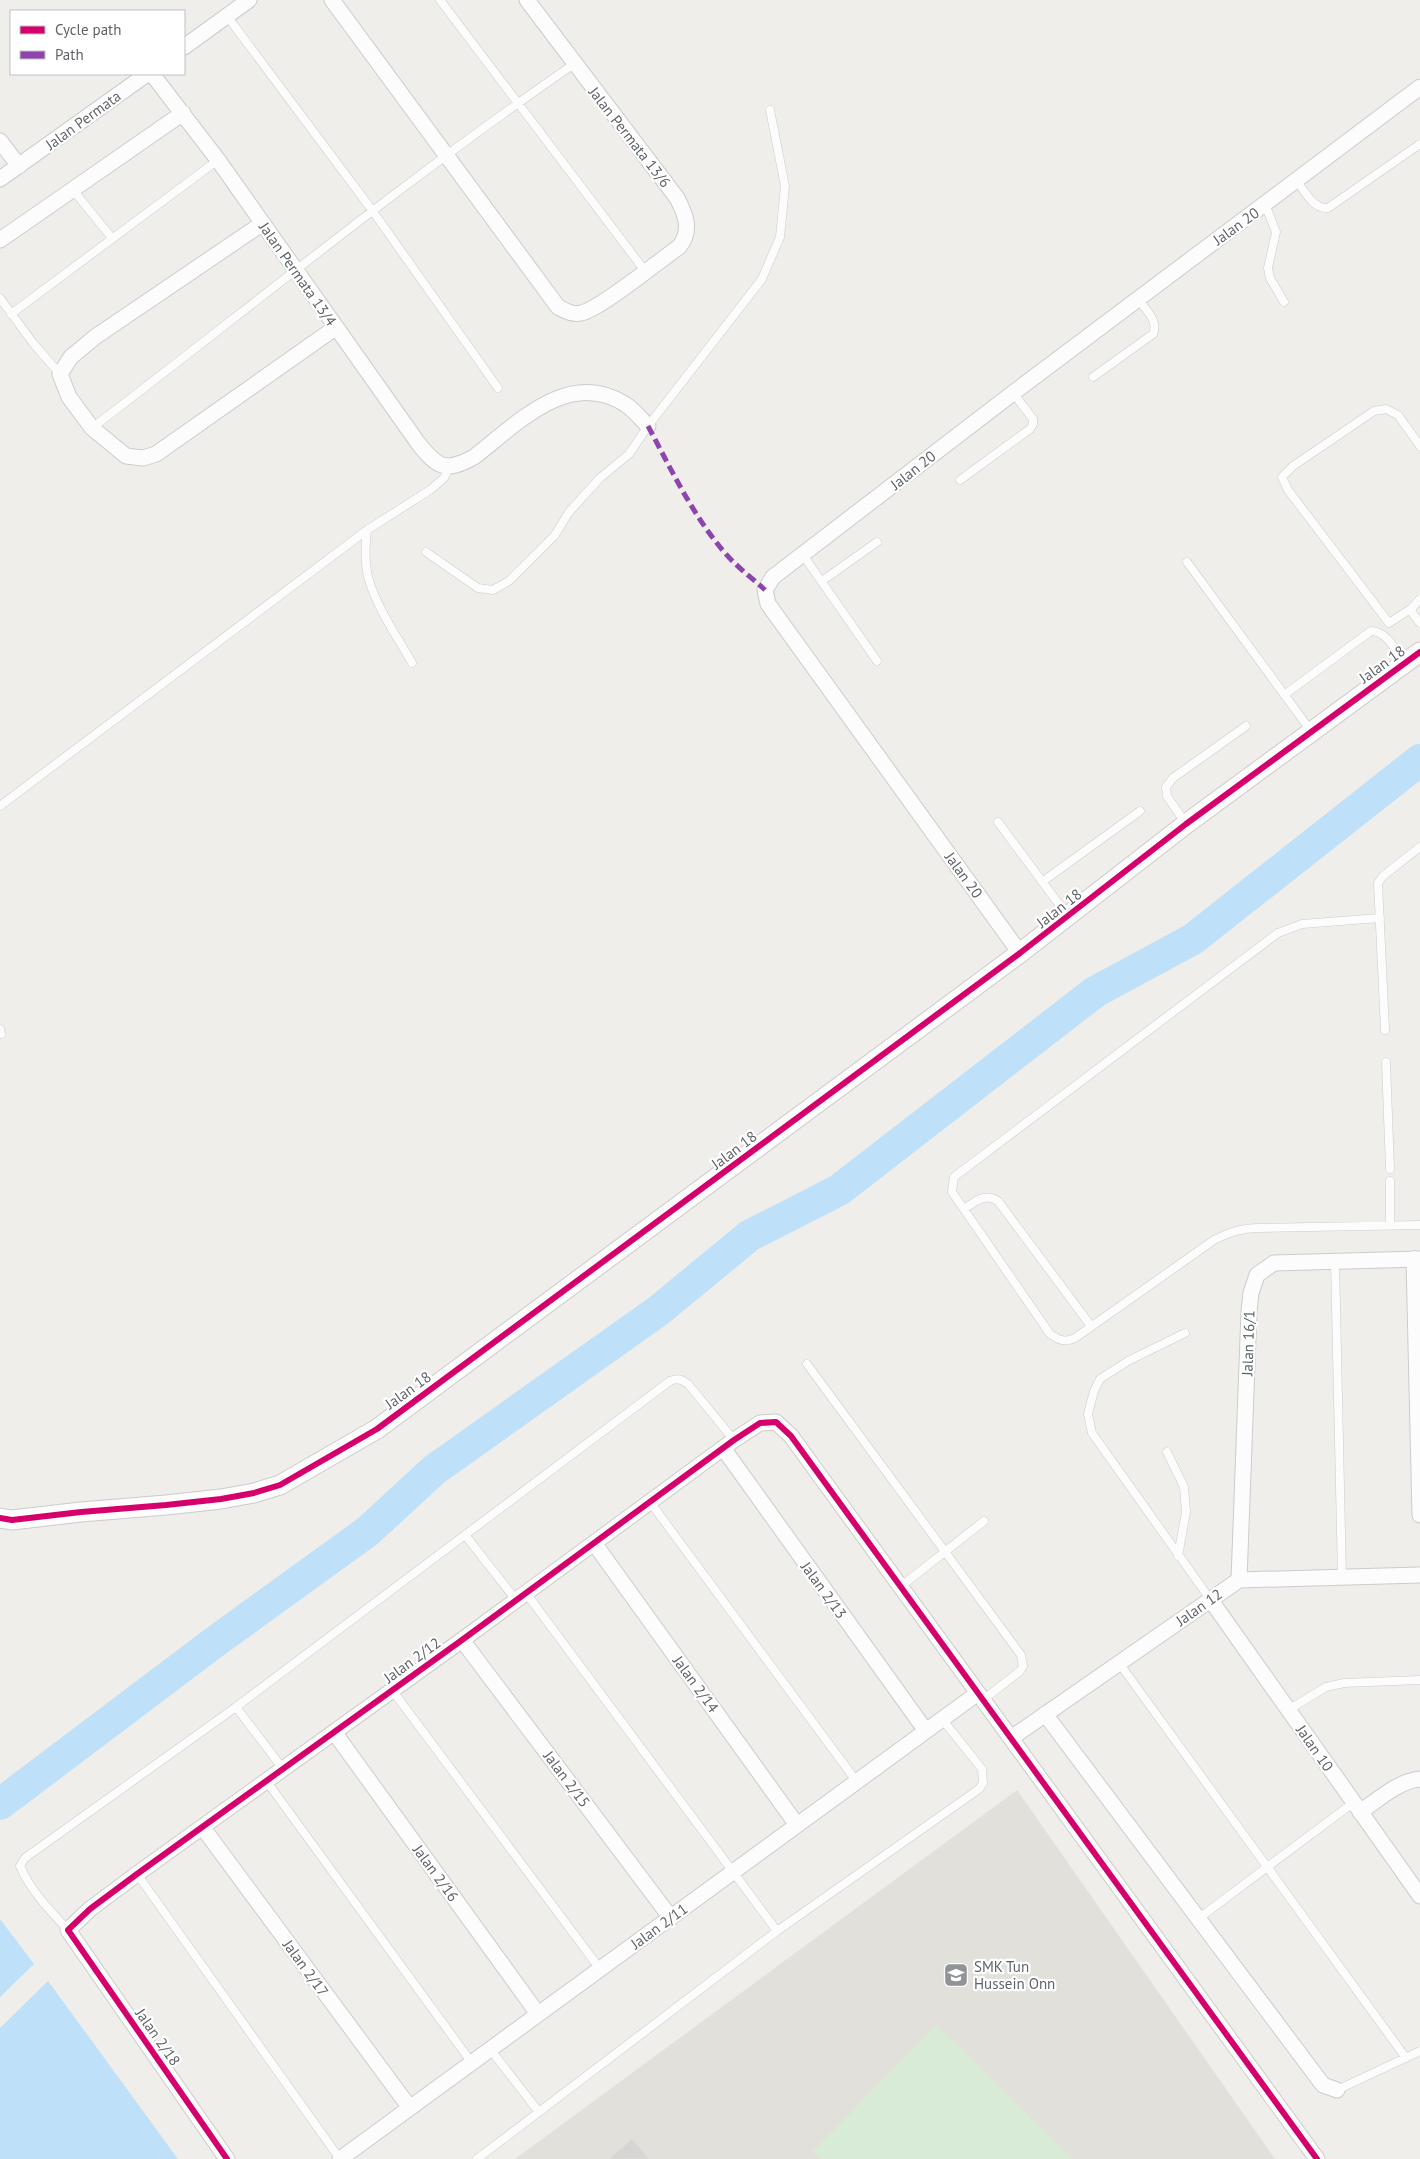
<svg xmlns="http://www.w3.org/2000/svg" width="1420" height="2159" font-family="'PT Sans',sans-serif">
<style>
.education{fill:#e2e0da}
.green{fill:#d8ebd6}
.water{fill:#bfe0f9}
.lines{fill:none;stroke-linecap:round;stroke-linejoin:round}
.river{stroke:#bfe0f9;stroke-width:32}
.building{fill:#d6d5d3;stroke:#deddd9}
.service-casing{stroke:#cbcccc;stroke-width:9}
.minor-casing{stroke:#cbcccc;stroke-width:17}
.tertiary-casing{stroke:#cbcccc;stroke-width:21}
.service{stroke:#fdfcfc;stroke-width:8}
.minor{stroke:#fdfcfc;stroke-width:15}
.tertiary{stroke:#fdfcfc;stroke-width:19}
.quiet{stroke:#8e44ad;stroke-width:5;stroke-dasharray:10 5;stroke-linecap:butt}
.cycleway-casing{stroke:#fff;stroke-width:9}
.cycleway{stroke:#d6006c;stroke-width:6}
.labels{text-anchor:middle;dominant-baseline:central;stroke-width:4.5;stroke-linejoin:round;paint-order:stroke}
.street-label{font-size:15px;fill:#5f6368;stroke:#fff}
.poi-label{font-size:15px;fill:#5f6368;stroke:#fff;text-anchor:start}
</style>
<rect width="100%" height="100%" fill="#efeeea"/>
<path class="education" d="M 1017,1790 L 1275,2159 L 515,2159 Z"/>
<path class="green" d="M 937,2025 L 1072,2159 L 820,2159 L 812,2152 Z"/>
<path class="water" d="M 0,1919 L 34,1964 L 0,1997 Z
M 48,1981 L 178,2159 L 0,2159 L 0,2028 Z"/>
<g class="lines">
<path class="river" d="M 0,1804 L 212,1644 L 368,1531 L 434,1470 L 658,1311 L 749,1236 L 839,1190 L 1095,992 L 1193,939 L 1420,760"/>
</g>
<path class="building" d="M 632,2139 L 649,2159 L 609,2159 Z"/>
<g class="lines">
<defs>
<path id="service" d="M 440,0 L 645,271
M 227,16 L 372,210 L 498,388
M 1297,181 C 1305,192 1313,209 1328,208 L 1420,144
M 73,190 L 112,238
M 1265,204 L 1276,232 L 1268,268 L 1270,278 L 1284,302
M 0,298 L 33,343 L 60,374
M 11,314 L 218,160
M 1093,377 L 1153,334 C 1159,321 1146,310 1138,299
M 92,428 C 252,306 408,178 574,64
M 960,480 L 1030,429 L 1033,424 L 1033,419 L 1013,393
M 367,530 C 365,547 364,564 369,580 C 377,608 398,638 412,663
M 426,552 L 478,588 L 493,590 L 509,581 L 555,535 L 569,512 L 600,478 L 629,454 L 648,426 L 762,279 L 780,237 L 785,186 L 770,110
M 803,555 L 877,661
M 1187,562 L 1311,731
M 822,581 L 877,542
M 1420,599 L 1412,608 L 1413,614 L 1420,623
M 1412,608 L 1389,623 L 1288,490 L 1282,477 L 1293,466 L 1374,411 L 1386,409 L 1398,415 L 1420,446
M 1284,695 L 1371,631 C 1387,631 1396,651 1404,663
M 0,806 L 367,530 L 430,490 L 444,478 L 449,468
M 998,822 L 1067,915
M 1186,824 L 1167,796 L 1166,787 L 1173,778 L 1246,726
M 1042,882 L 1140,811
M 1380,918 L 1302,924 L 1278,933 L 954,1177 L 952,1192 L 1050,1334 C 1059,1340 1065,1343 1075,1338 L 1214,1240 C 1230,1232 1242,1228 1259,1228 L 1420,1225
M 0,1029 L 1,1034
M 1385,1030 L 1378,883 L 1383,876 L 1420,847
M 1386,1062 L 1390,1169
M 1390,1181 L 1390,1226
M 964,1209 C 975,1202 985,1192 998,1201 L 1091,1326
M 1335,1262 L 1342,1577
M 1185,1333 L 1128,1361 L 1100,1379 L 1094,1391 L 1088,1414 L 1092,1433 L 1210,1599
M 807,1364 L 1021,1655 L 1023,1666 L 1020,1671 L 983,1700
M 1167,1452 L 1184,1487 L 1186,1512 L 1178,1556
M 650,1502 L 857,1782
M 465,1535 L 516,1600
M 900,1587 L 984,1521
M 526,1593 L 777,1931
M 1119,1663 L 1406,2058
M 392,1690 L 600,1969
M 236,1707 L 670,1381 C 678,1378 681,1379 688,1384 L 734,1440
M 1288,1710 L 1326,1687 L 1344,1683 L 1420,1680
M 267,1782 L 472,2063
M 137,1874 L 340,2159
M 1198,1919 L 1353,1803
M 68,1930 C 50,1911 30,1890 20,1866 L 25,1858 L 236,1707 L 283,1769
M 490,2049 L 539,2112
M 1337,2090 L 1420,2051
M 477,2159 L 777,1931 L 979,1789 L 983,1783 L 982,1769 L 942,1719"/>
<path id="minor" d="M 332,0 L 558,307 C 566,311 572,315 581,313 C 599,310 660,260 679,247 C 692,231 686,215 677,198 L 527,0
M 184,47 L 249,0
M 152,74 L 218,160 L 418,443 C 437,467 445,473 474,457 C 517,424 568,368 625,404 C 634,410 641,419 648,426
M 0,141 L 19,166
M 0,179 L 147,74
M 263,223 L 95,337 L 71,357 L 60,374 L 69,397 L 92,428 L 126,456 L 143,458 L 156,454 L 335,328
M 0,240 L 183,113
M 1020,953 L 768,604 L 765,590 L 773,577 L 1013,393 L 1420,87
M 1414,1259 L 1420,1515
M 723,1448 L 926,1731
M 594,1543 L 797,1825
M 1239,1580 L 1249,1311 L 1251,1293 L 1257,1275 L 1274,1263 L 1420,1259
M 1210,1599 L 1420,1896
M 462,1640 L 671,1918
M 1045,1714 L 1323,2085 L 1337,2090
M 334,1732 L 538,2014
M 1011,1738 L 1239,1580 L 1420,1575
M 1360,1812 C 1378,1800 1398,1781 1420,1779
M 203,1828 L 410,2108
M 227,2159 L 68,1930 L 90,1909 L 137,1874 L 462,1640 L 734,1440 L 760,1423 L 776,1422 L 791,1436 L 1317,2159
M 340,2159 L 978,1693"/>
<path id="tertiary" d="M 0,1518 L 12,1520 L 81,1512 L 166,1505 L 221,1499 L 254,1493 L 280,1485 L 377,1429 L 1020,953 L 1186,824 L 1420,652"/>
</defs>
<use href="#service" class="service-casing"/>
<use href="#minor" class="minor-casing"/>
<use href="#tertiary" class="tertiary-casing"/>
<use href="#service" class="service"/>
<use href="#minor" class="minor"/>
<use href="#tertiary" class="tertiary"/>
<path class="quiet" d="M 648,426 C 671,469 693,516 725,553 C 737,567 752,578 765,590"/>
<defs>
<path id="cycleway" d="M 0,1518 L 12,1520 L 81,1512 L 166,1505 L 221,1499 L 254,1493 L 280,1485 L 377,1429 L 1020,953 L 1186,824 L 1420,652
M 227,2159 L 68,1930 L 90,1909 L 137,1874 L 462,1640 L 734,1440 L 760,1423 L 776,1422 L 791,1436 L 1317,2159"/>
</defs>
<use href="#cycleway" class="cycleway-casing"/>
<use href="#cycleway" class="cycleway"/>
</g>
<defs>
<symbol id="school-square" viewBox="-11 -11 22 22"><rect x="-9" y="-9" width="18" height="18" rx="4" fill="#919496" stroke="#fff"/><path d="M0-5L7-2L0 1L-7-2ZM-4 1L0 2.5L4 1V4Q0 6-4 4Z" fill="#fff"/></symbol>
</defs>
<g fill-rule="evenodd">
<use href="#school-square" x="942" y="1961" width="28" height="28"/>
</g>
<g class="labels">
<g class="street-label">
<text transform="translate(83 120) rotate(-36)">Jalan Permata</text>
<text transform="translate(630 137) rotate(52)">Jalan Permata 13/6</text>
<text transform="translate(1236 226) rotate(-36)">Jalan 20</text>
<text transform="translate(298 274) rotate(55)">Jalan Permata 13/4</text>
<text transform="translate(913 470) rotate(-38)">Jalan 20</text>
<text transform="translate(1382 664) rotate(-36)">Jalan 18</text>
<text transform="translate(964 875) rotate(54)">Jalan 20</text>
<text transform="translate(1059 908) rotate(-38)">Jalan 18</text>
<text transform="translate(734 1150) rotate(-37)">Jalan 18</text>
<text transform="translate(1248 1343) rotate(-88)">Jalan 16/1</text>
<text transform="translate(408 1390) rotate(-36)">Jalan 18</text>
<text transform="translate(824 1590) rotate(54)">Jalan 2/13</text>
<text transform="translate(1199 1607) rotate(-35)">Jalan 12</text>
<text transform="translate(412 1660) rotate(-36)">Jalan 2/12</text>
<text transform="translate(696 1684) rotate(54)">Jalan 2/14</text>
<text transform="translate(1315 1748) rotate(55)">Jalan 10</text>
<text transform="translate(567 1779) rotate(53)">Jalan 2/15</text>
<text transform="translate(436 1873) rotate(54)">Jalan 2/16</text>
<text transform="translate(659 1926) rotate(-36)">Jalan 2/11</text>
<text transform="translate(306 1968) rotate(54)">Jalan 2/17</text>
<text transform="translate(158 2037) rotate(55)">Jalan 2/18</text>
</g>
<g class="poi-label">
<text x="974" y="1966">SMK Tun<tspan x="974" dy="17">Hussein Onn</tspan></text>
</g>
</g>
<rect x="10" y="10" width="175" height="65" fill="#ffffff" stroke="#bfc1c3"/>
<rect x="20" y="26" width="25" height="8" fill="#d6006c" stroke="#bfc1c3"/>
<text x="55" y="35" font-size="15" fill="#5f6368">Cycle path</text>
<rect x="20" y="51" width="25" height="8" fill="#8e44ad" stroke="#bfc1c3"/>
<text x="55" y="60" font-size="15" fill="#5f6368">Path</text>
</svg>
